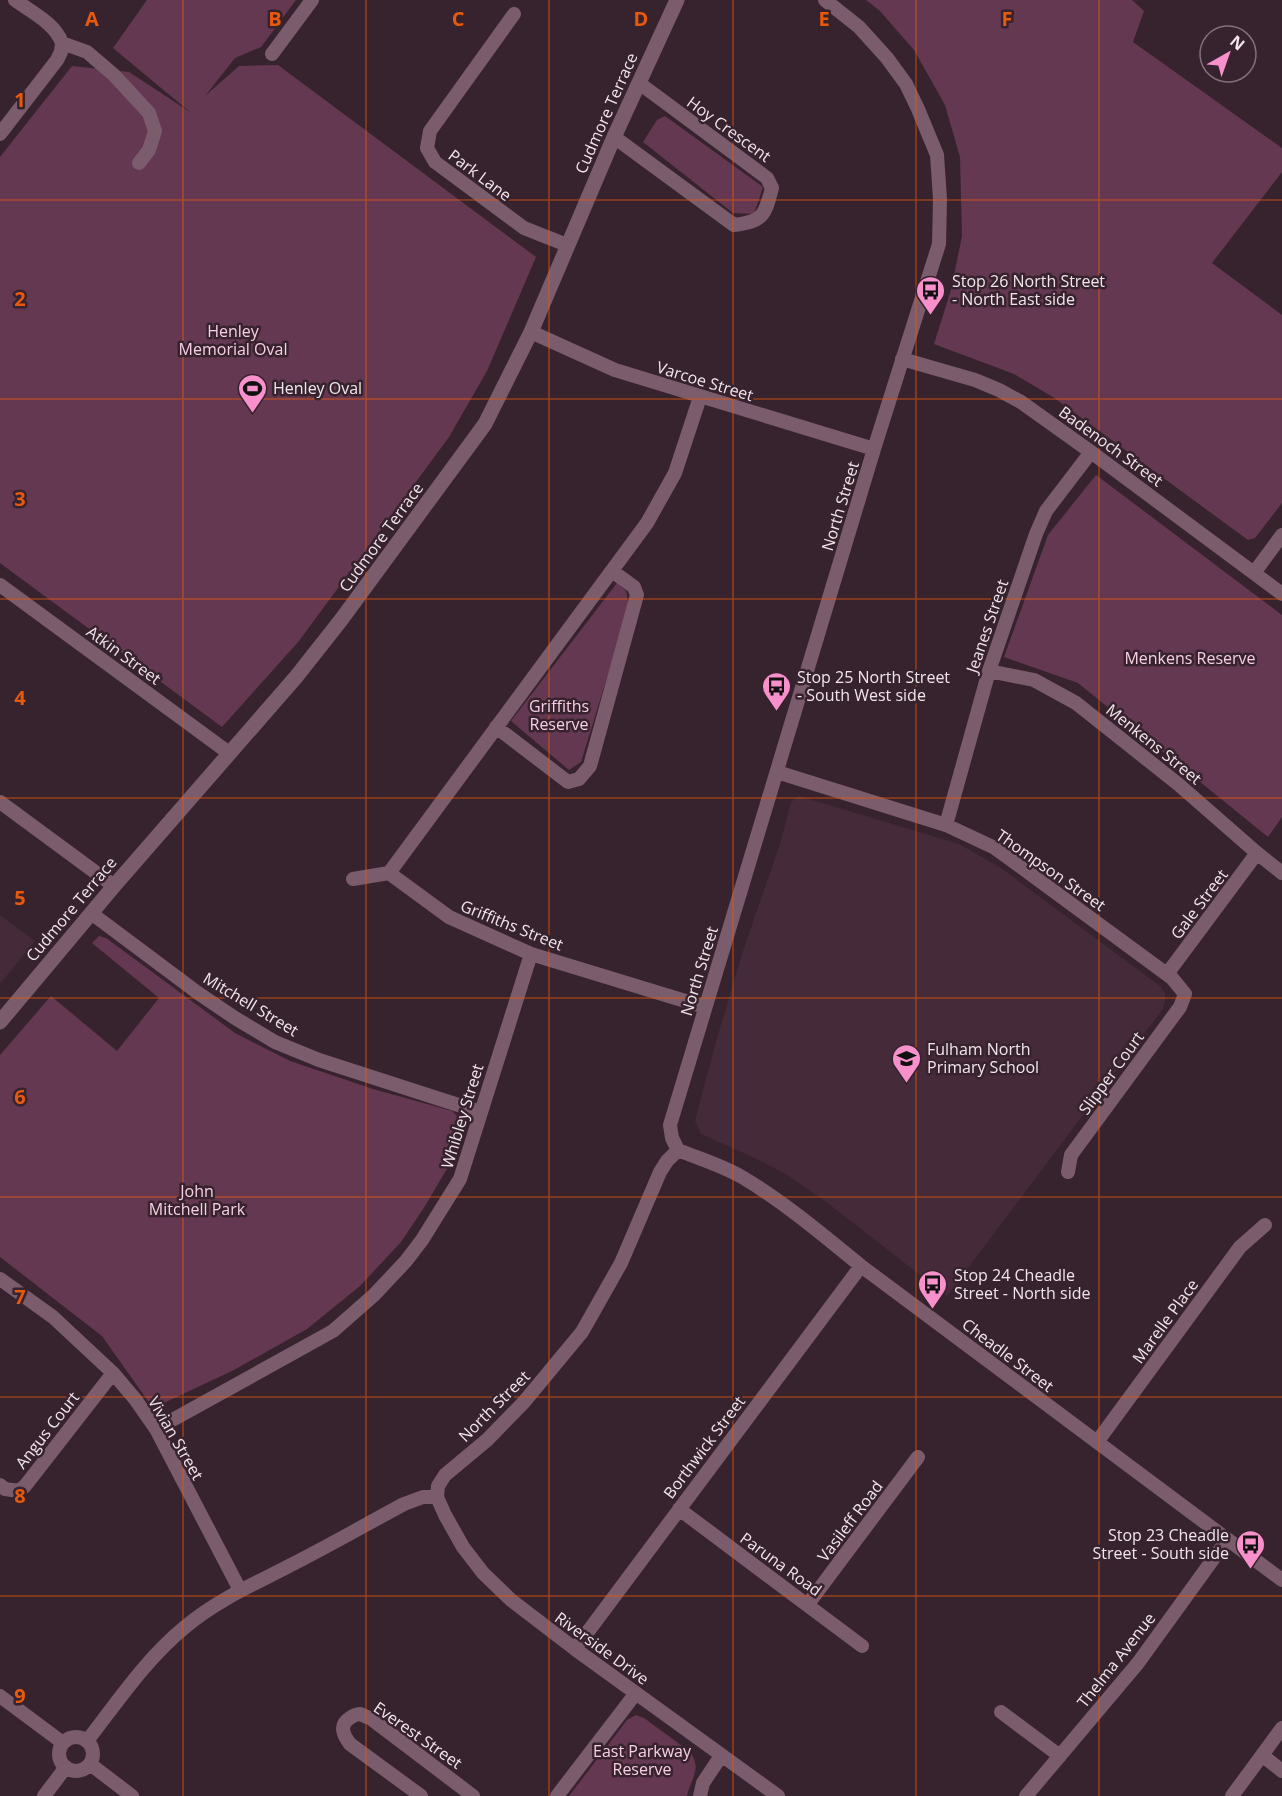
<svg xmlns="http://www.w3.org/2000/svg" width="1282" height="1796" font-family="'Open Sans',sans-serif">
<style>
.built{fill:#452a39}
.green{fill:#653852}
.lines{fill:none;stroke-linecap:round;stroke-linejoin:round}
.minor{stroke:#7b5c6d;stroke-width:14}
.tertiary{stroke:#7b5c6d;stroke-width:15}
.grid{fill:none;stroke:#e8590c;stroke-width:1.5;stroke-opacity:0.55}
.labels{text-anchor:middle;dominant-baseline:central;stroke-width:5;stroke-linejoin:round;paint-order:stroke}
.street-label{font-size:16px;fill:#f2e4eb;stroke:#37232e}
.poi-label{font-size:16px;fill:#f2e4eb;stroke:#37232e;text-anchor:start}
.park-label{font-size:16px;fill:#f7cee4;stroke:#37232e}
.grid-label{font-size:20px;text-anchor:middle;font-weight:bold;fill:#e8590c;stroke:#37232e;stroke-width:5;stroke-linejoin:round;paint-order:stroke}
</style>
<rect width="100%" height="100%" fill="#37232e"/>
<path class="built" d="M 799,796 L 959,844 L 1001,868 L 1160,986 L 1165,993 L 1165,1002 L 1162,1010 L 947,1296 L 825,1201 L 787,1175 L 759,1160 L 701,1134 L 695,1121 L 715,1045 L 743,951 L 780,844 L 791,802 Z
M 0,915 L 35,941 L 0,984 Z"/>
<path class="green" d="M 147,0 L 296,0 L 261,47 L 235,58 L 205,96 L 239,66 L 278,65 L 536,257 L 487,371 L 449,437 L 299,641 L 222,727 L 0,563 L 0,157 L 72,66 L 129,72 L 190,112 L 113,48 Z
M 866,0 L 1132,0 L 1144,11 L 1133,42 L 1282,148 L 1282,172 L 1212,263 L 1282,315 L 1282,503 L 1255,538 L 1248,540 L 1053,397 L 1014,374 L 934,344 L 951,290 L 962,236 L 960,157 L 945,105 L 914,50 L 880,11 Z
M 665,116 L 763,187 L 754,214 L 733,213 L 643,142 L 657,120 Z
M 1096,475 L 1282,615 L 1282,817 L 1268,837 L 1078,683 L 1004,657 L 1048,535 Z
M 617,583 L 626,591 L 629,606 L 581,762 L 569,770 L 511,721 Z
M 99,936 L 106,938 L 235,1033 L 290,1061 L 373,1089 L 452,1111 L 464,1122 L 461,1139 L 448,1167 L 425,1206 L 401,1242 L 360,1286 L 307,1329 L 232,1371 L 153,1408 L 102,1336 L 0,1257 L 0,1055 L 51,996 L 117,1051 L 159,998 L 92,943 Z
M 636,1715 L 644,1718 L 689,1751 C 703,1768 691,1778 687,1796 L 569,1796 L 627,1720 Z"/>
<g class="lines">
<path class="minor" d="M 15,0 C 31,12 55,23 62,43 L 87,52 L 114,75 L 149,113 L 155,131 L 149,150 L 139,163
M 514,14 L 430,131 L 427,148 L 435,162 L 524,228 L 567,245
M 272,54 L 312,0
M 0,134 L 57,60 L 61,52 L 62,43
M 614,137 L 734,225 C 763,222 765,215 772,188 L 767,178 L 639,83
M 531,332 L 615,370 L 874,449
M 902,359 L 975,380 L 999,390 L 1021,402 L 1091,452 L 1282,594
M 1254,573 L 1282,535
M 0,585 L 229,753
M 989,671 L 1034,680 L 1076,703 L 1178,784 L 1257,853 L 1282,873
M 496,727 L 568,782 L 579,779 L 590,766 L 637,595 L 634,587 L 612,571
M 777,772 L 946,825 L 995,848 L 1172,978 L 1185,994 L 1180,1007 L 1071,1155 L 1068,1172
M 0,802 L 114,886
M 946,825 L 989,671 L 1036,534 L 1046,511 L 1091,452
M 389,873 L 647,523 L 675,473 L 700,397
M 389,873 L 449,917 L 531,954 L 705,1007
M 353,879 L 389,873
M 91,913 L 198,993 L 235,1018 L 275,1042 L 319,1060 L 480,1112
M 1167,974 L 1257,853
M 678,1150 L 672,1138 L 670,1125 L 874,449 L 939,244 L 940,199 L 937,155 L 918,109 L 906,84 L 887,58 L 859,27 L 825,0
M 678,1150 L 667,1161 L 660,1172 L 621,1263 L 582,1332 L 524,1402 L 487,1440 L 445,1475 L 438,1486 L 437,1497 L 445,1515 L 463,1547 L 483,1573 L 511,1600 L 575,1649 L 778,1796
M 678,1150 C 700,1159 721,1165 742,1177 C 784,1202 823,1235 861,1266 L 1282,1580
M 0,1279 L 53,1317 L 113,1373 L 135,1399 L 156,1429 L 240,1590
M 156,1429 L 333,1331 L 374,1295 L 406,1261 L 422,1240 L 460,1179 L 531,954
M 1097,1442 L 1240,1247 L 1265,1225
M 0,1485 L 5,1489 L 19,1491 L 25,1486 L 113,1373
M 679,1509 L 862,1646
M 808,1604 L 918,1457
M 575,1649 L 861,1266
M 0,1696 L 63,1743
M 1001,1712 L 1060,1756
M59 1754a17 17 0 1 1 34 0a17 17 0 1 1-34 0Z
M 87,1741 C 118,1701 146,1659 185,1627 C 216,1601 252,1585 287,1567 C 327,1547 365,1525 404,1504 L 423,1497 L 437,1497
M 1262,1755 L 1282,1771
M 90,1764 L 132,1796
M 44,1796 L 66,1767
M 421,1796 L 350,1744 C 344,1736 338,1725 350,1718 C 352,1716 357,1714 360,1714 C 363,1715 366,1717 370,1718 L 473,1796
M 557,1796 L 636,1693
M 700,1796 L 703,1783 L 721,1756
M 1026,1796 L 1138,1663 L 1227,1540
M 1232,1796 L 1282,1728"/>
<path class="tertiary" d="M 0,1022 L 114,886 L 296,677 L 341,620 L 485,424 L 531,332 L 614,137 L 677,0"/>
</g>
<path class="grid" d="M 183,0 L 183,1796M 366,0 L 366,1796M 549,0 L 549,1796M 733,0 L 733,1796M 916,0 L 916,1796M 1099,0 L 1099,1796M 0,200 L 1282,200M 0,399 L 1282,399M 0,599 L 1282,599M 0,798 L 1282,798M 0,998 L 1282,998M 0,1197 L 1282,1197M 0,1397 L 1282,1397M 0,1596 L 1282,1596"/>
<defs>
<symbol id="bus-pin" viewBox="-11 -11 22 30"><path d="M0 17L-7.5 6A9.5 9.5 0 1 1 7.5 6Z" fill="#f890cc" stroke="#37232e"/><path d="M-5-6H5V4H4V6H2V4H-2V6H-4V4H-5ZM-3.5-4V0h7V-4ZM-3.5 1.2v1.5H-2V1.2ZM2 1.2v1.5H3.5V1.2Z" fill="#111"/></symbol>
<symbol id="stadium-pin" viewBox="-11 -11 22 30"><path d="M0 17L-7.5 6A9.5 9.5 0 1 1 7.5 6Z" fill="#f890cc" stroke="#37232e"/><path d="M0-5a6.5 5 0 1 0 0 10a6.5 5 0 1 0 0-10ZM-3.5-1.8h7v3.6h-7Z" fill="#111"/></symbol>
<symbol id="school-pin" viewBox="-11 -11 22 30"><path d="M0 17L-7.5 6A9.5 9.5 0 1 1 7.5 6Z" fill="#f890cc" stroke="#37232e"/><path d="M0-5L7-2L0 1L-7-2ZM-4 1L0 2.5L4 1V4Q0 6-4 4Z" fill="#111"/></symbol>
</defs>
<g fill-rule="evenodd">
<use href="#bus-pin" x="914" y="274" width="33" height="45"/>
<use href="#stadium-pin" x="236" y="372" width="33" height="45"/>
<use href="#bus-pin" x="760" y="670" width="33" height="45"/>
<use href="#school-pin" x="890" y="1042" width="33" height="45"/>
<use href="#bus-pin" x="916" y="1268" width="33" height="45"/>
<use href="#bus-pin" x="1234" y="1528" width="33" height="45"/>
</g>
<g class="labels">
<g class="street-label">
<text transform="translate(606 113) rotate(-66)">Cudmore Terrace</text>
<text transform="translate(729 129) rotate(36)">Hoy Crescent</text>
<text transform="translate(480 175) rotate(37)">Park Lane</text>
<text transform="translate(705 381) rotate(17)">Varcoe Street</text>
<text transform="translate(1111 446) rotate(36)">Badenoch Street</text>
<text transform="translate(840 506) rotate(-73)">North Street</text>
<text transform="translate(381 537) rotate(-54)">Cudmore Terrace</text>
<text transform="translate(987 626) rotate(-71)">Jeanes Street</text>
<text transform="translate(124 655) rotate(36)">Atkin Street</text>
<text transform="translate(1154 744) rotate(39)">Menkens Street</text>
<text transform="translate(1051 870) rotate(35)">Thompson Street</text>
<text transform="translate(1199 904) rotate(-53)">Gale Street</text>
<text transform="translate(71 909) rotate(-50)">Cudmore Terrace</text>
<text transform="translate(512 925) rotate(22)">Griffiths Street</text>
<text transform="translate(699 971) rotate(-73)">North Street</text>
<text transform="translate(251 1004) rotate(31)">Mitchell Street</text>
<text transform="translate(1111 1073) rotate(-54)">Slipper Court</text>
<text transform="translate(462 1116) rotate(-73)">Whibley Street</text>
<text transform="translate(1165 1321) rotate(-54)">Marelle Place</text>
<text transform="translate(1008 1355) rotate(37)">Cheadle Street</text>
<text transform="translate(494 1406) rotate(-45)">North Street</text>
<text transform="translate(47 1430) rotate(-52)">Angus Court</text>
<text transform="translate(176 1438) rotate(60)">Vivian Street</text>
<text transform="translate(704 1447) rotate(-53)">Borthwick Street</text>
<text transform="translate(850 1521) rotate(-53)">Vasileff Road</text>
<text transform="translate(781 1564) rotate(36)">Paruna Road</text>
<text transform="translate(602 1648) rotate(36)">Riverside Drive</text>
<text transform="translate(1116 1660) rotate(-52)">Thelma Avenue</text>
<text transform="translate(418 1735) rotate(35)">Everest Street</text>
</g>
<g class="poi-label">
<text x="952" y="281">Stop 26 North Street<tspan x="952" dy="18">- North East side</tspan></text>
<text x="273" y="388">Henley Oval</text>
<text x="797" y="677">Stop 25 North Street<tspan x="797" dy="18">- South West side</tspan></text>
<text x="927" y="1049">Fulham North<tspan x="927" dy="18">Primary School</tspan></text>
<text x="954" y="1275">Stop 24 Cheadle<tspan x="954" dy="18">Street - North side</tspan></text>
<text x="1229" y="1535" text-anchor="end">Stop 23 Cheadle<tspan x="1229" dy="18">Street - South side</tspan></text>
</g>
<g class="park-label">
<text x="233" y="331">Henley<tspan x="233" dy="18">Memorial Oval</tspan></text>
<text x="1190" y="658">Menkens Reserve</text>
<text x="559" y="706">Griffiths<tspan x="559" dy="18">Reserve</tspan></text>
<text x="197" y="1191">John<tspan x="197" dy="18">Mitchell Park</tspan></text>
<text x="642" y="1751">East Parkway<tspan x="642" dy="18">Reserve</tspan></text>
</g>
</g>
<g class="grid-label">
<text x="92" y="26">A</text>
<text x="275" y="26">B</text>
<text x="458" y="26">C</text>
<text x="641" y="26">D</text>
<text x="824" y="26">E</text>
<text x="1007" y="26">F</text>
<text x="20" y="107">1</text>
<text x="20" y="306">2</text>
<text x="20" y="506">3</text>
<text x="20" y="705">4</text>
<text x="20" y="905">5</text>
<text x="20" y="1104">6</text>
<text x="20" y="1304">7</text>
<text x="20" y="1503">8</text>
<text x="20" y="1703">9</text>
</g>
<g transform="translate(1228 54) rotate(40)"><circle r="28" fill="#37232e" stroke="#82707a" stroke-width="1.5"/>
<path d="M0-4.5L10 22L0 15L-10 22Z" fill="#f890cc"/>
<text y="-9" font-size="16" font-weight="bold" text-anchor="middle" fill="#f2e4eb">N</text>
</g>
</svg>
